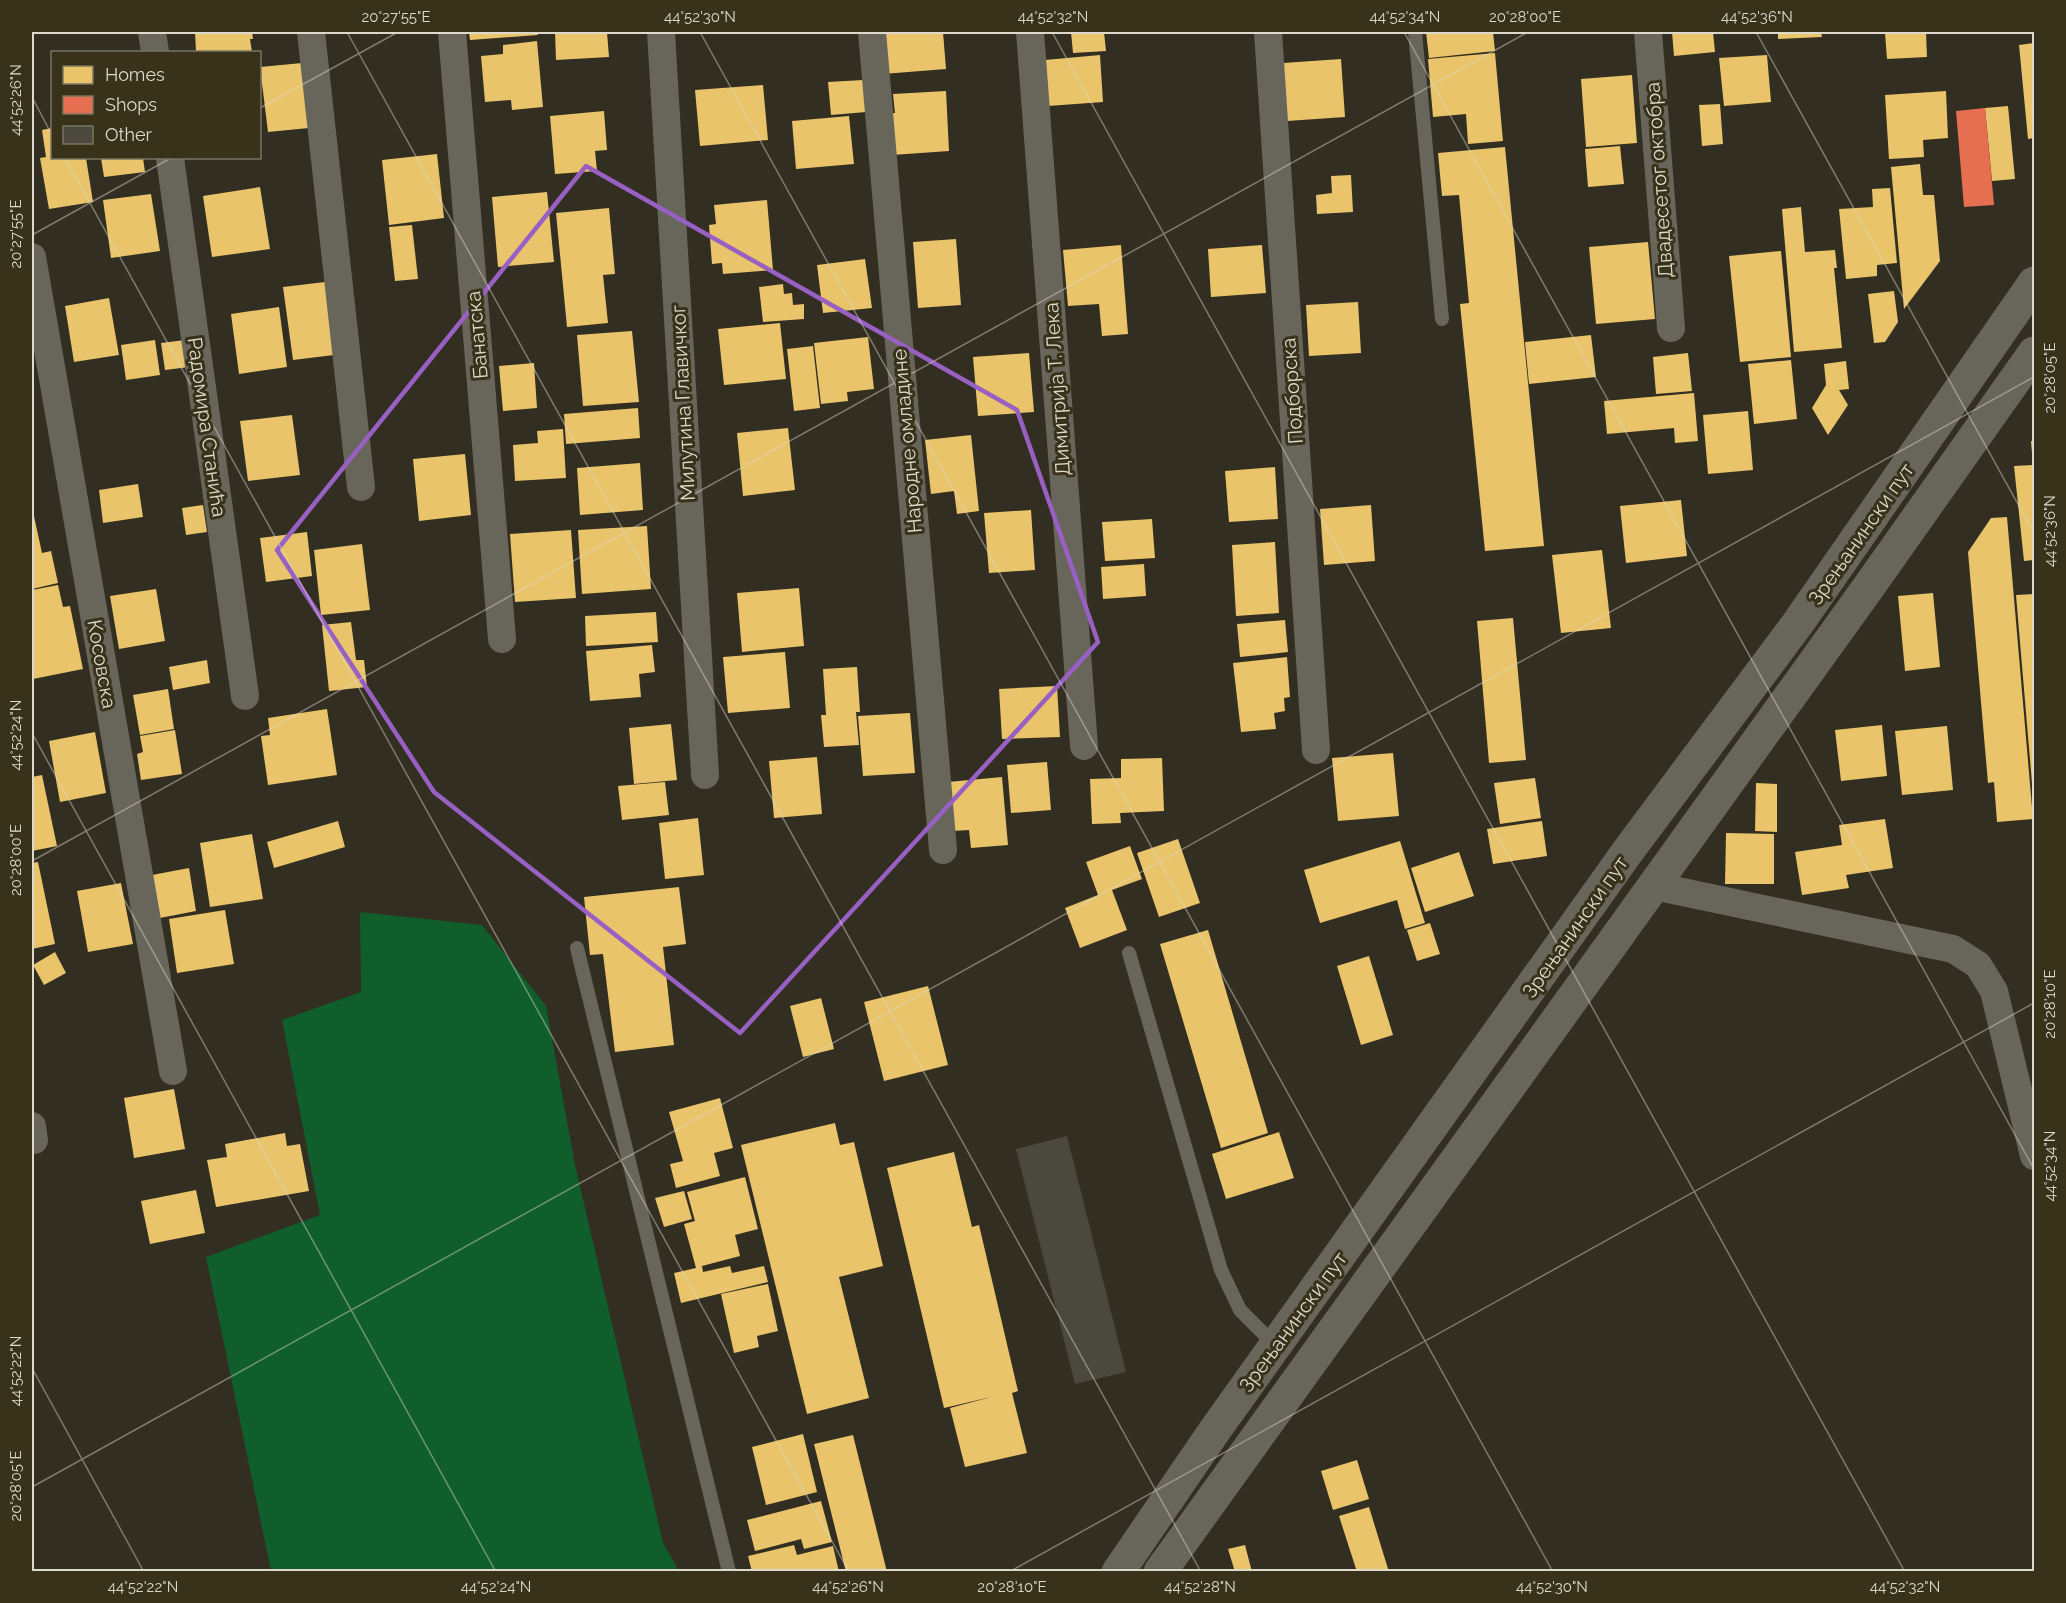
<svg xmlns="http://www.w3.org/2000/svg" width="2066" height="1603" font-family="Raleway,sans-serif">
<style>
.green{fill:#105e2b}
.homes{fill:#e9c46a}
.shops{fill:#e76f51}
.building{fill:#4b483d}
.lines{fill:none;stroke-linecap:round;stroke-linejoin:round}
.service{stroke:#68655b;stroke-width:14}
.minor{stroke:#68655b;stroke-width:28}
.secondary{stroke:#68655b;stroke-width:33}
.marked{fill:none;stroke:#9860c3;stroke-width:4.5;stroke-linejoin:round}
.ticks{fill:none;stroke:#dddacc;stroke-width:1.5;stroke-opacity:0.45}
.labels{text-anchor:middle;dominant-baseline:central;stroke-width:6;stroke-linejoin:round;paint-order:stroke}
.street-label{font-size:20px;fill:#dddacc;stroke:#38321b}
.neatline{fill:none;stroke:#dddacc;stroke-width:2}
.ticks-label{font-size:15px;text-anchor:middle;fill:#dddacc}
</style>
<rect width="100%" height="100%" fill="#322e21"/>
<path class="green" d="M 360,912 L 482,925 L 546,1006 L 575,1165 L 663,1543 L 679,1571 L 271,1571 L 206,1257 L 320,1215 L 282,1020 L 361,992 Z"/>
<path class="homes" d="M 195,32 L 252,32 L 253,39 L 250,39 L 252,52 L 196,52 Z
M 469,32 L 537,32 L 538,35 L 470,40 Z
M 555,32 L 607,32 L 609,57 L 556,60 Z
M 880,32 L 943,32 L 946,69 L 883,74 Z
M 1071,32 L 1104,32 L 1106,51 L 1073,53 Z
M 1426,32 L 1493,32 L 1495,51 L 1429,58 Z
M 1672,32 L 1713,32 L 1715,52 L 1674,56 Z
M 1778,32 L 1821,32 L 1822,37 L 1778,39 Z
M 1926,32 L 1927,57 L 1887,59 L 1885,33 Z
M 537,41 L 543,107 L 512,110 L 511,100 L 485,102 L 481,56 L 503,54 L 503,45 Z
M 2034,43 L 2034,138 L 2028,139 L 2019,45 Z
M 1495,53 L 1503,141 L 1468,144 L 1466,114 L 1433,117 L 1428,59 Z
M 1100,55 L 1103,102 L 1048,106 L 1045,60 Z
M 1767,55 L 1771,102 L 1724,106 L 1719,58 Z
M 1341,59 L 1345,117 L 1287,121 L 1283,63 Z
M 302,63 L 309,128 L 268,132 L 260,67 Z
M 1632,75 L 1637,143 L 1586,147 L 1581,79 Z
M 863,80 L 866,112 L 831,115 L 828,82 Z
M 763,85 L 768,140 L 700,146 L 695,90 Z
M 946,91 L 949,151 L 892,155 L 889,113 L 895,113 L 893,94 Z
M 1946,91 L 1948,138 L 1923,140 L 1924,157 L 1889,159 L 1885,95 Z
M 1720,104 L 1723,144 L 1702,146 L 1699,105 Z
M 2008,106 L 2015,179 L 1992,181 L 1985,108 Z
M 604,111 L 607,150 L 595,151 L 597,171 L 555,174 L 550,116 Z
M 849,116 L 854,164 L 796,169 L 792,121 Z
M 52,128 L 52,158 L 86,158 L 93,202 L 49,209 L 40,158 L 46,157 L 42,130 Z
M 1620,146 L 1624,184 L 1588,187 L 1585,149 Z
M 1505,147 L 1544,546 L 1485,551 L 1460,304 L 1469,303 L 1459,195 L 1442,196 L 1438,153 Z
M 437,154 L 444,218 L 389,225 L 382,160 Z
M 101,158 L 143,158 L 145,172 L 104,177 Z
M 1920,164 L 1923,195 L 1934,195 L 1940,261 L 1904,309 L 1891,167 Z
M 1351,175 L 1353,212 L 1317,214 L 1316,195 L 1332,193 L 1331,176 Z
M 260,187 L 270,249 L 212,257 L 203,196 Z
M 1890,188 L 1897,263 L 1877,265 L 1877,276 L 1846,279 L 1839,209 L 1873,207 L 1872,189 Z
M 547,192 L 554,262 L 498,267 L 492,197 Z
M 151,194 L 160,251 L 111,258 L 103,200 Z
M 767,200 L 773,270 L 723,274 L 722,263 L 712,264 L 709,225 L 716,224 L 714,205 Z
M 1801,207 L 1805,252 L 1835,250 L 1837,268 L 1834,268 L 1842,348 L 1794,352 L 1782,209 Z
M 609,208 L 615,274 L 603,275 L 608,323 L 567,327 L 556,213 Z
M 412,225 L 418,279 L 395,281 L 389,227 Z
M 956,239 L 961,305 L 918,308 L 913,242 Z
M 1648,242 L 1655,319 L 1596,324 L 1589,247 Z
M 1121,245 L 1128,334 L 1102,336 L 1099,304 L 1068,306 L 1063,250 Z
M 1262,245 L 1266,293 L 1211,297 L 1208,249 Z
M 1781,251 L 1791,357 L 1740,362 L 1729,256 Z
M 865,259 L 872,308 L 823,313 L 817,265 Z
M 325,282 L 334,355 L 293,360 L 283,287 Z
M 783,284 L 784,294 L 792,293 L 793,305 L 804,304 L 804,319 L 763,322 L 759,287 Z
M 1894,291 L 1898,322 L 1885,342 L 1874,343 L 1868,294 Z
M 109,298 L 119,355 L 74,362 L 65,306 Z
M 1358,302 L 1361,353 L 1309,356 L 1306,305 Z
M 279,307 L 287,367 L 239,374 L 231,314 Z
M 780,323 L 786,379 L 724,385 L 718,329 Z
M 632,331 L 639,402 L 583,406 L 577,335 Z
M 1591,335 L 1596,377 L 1529,384 L 1525,342 Z
M 868,337 L 874,389 L 847,392 L 848,401 L 821,404 L 814,343 Z
M 155,340 L 160,375 L 126,380 L 121,345 Z
M 185,340 L 189,367 L 165,370 L 161,343 Z
M 813,346 L 820,408 L 794,411 L 787,349 Z
M 1029,353 L 1034,412 L 978,416 L 973,357 Z
M 1688,353 L 1692,391 L 1656,394 L 1653,357 Z
M 1791,360 L 1797,419 L 1754,424 L 1748,364 Z
M 1846,361 L 1849,389 L 1839,390 L 1848,405 L 1828,435 L 1812,408 L 1826,385 L 1824,364 Z
M 534,363 L 537,408 L 503,411 L 499,366 Z
M 1694,393 L 1698,441 L 1675,443 L 1674,428 L 1607,434 L 1604,401 Z
M 638,408 L 640,438 L 566,444 L 564,414 Z
M 1748,411 L 1753,470 L 1708,474 L 1703,415 Z
M 292,415 L 300,475 L 248,481 L 240,421 Z
M 788,428 L 795,490 L 743,496 L 737,433 Z
M 563,429 L 566,478 L 515,481 L 513,445 L 538,443 L 537,431 Z
M 971,435 L 979,511 L 957,514 L 954,491 L 931,494 L 925,440 Z
M 2031,441 L 2034,441 L 2034,560 L 2024,561 L 2014,466 L 2033,465 Z
M 465,454 L 471,515 L 419,521 L 413,459 Z
M 640,463 L 643,510 L 580,515 L 577,468 Z
M 1275,467 L 1278,519 L 1229,522 L 1225,471 Z
M 138,484 L 143,517 L 103,523 L 99,490 Z
M 1681,500 L 1687,556 L 1626,563 L 1620,506 Z
M 203,505 L 207,532 L 186,535 L 182,508 Z
M 1371,505 L 1375,561 L 1324,565 L 1320,509 Z
M 32,507 L 42,553 L 51,551 L 58,583 L 32,589 Z
M 1031,510 L 1035,570 L 989,573 L 984,513 Z
M 2007,517 L 2033,819 L 1997,822 L 1994,782 L 1988,783 L 1968,552 L 1991,518 Z
M 1152,519 L 1155,558 L 1105,561 L 1102,522 Z
M 647,526 L 651,589 L 582,594 L 578,530 Z
M 571,530 L 576,598 L 515,602 L 510,534 Z
M 307,532 L 312,576 L 266,582 L 260,538 Z
M 1275,542 L 1279,613 L 1236,616 L 1232,545 Z
M 362,544 L 370,610 L 321,615 L 314,550 Z
M 1602,550 L 1611,628 L 1561,633 L 1552,555 Z
M 1144,564 L 1146,596 L 1103,599 L 1101,567 Z
M 58,585 L 63,607 L 70,606 L 83,669 L 33,679 L 32,671 L 32,590 Z
M 799,588 L 804,646 L 742,652 L 737,593 Z
M 156,589 L 165,641 L 119,649 L 110,596 Z
M 1933,593 L 1940,667 L 1905,671 L 1898,596 Z
M 2034,594 L 2034,795 L 2033,795 L 2016,595 Z
M 656,612 L 658,642 L 586,646 L 585,616 Z
M 1513,618 L 1526,760 L 1489,763 L 1477,621 Z
M 1285,620 L 1288,652 L 1240,657 L 1237,624 Z
M 351,622 L 356,660 L 364,660 L 367,687 L 329,691 L 322,625 Z
M 652,645 L 655,672 L 639,674 L 641,697 L 590,701 L 586,651 Z
M 785,652 L 790,708 L 728,713 L 723,657 Z
M 1287,657 L 1290,697 L 1284,698 L 1285,711 L 1274,713 L 1276,729 L 1241,732 L 1233,663 Z
M 207,660 L 210,683 L 173,690 L 169,667 Z
M 857,667 L 860,712 L 856,712 L 859,745 L 824,747 L 821,715 L 826,715 L 823,669 Z
M 1057,686 L 1060,737 L 1002,739 L 999,689 Z
M 168,689 L 174,729 L 140,735 L 133,695 Z
M 327,709 L 337,775 L 268,785 L 261,736 L 270,735 L 268,718 Z
M 910,713 L 915,773 L 863,776 L 858,716 Z
M 671,724 L 677,780 L 634,784 L 629,728 Z
M 1882,725 L 1887,776 L 1841,781 L 1835,730 Z
M 1947,726 L 1953,790 L 1902,795 L 1895,731 Z
M 175,730 L 182,774 L 141,780 L 137,754 L 143,752 L 140,736 Z
M 95,732 L 106,793 L 60,802 L 49,741 Z
M 1393,753 L 1399,816 L 1338,821 L 1332,758 Z
M 817,757 L 822,814 L 774,818 L 769,761 Z
M 1162,758 L 1164,811 L 1120,813 L 1121,823 L 1092,824 L 1090,779 L 1121,778 L 1121,759 Z
M 1047,762 L 1051,810 L 1011,813 L 1007,765 Z
M 42,775 L 57,846 L 32,851 L 32,777 Z
M 1002,777 L 1008,845 L 971,848 L 969,830 L 952,831 L 948,782 Z
M 1535,778 L 1541,818 L 1500,824 L 1494,783 Z
M 665,782 L 669,815 L 622,820 L 618,786 Z
M 1756,783 L 1777,784 L 1777,832 L 1755,831 Z
M 698,818 L 704,875 L 665,879 L 659,823 Z
M 1885,819 L 1893,868 L 1846,875 L 1849,888 L 1802,895 L 1795,852 L 1842,845 L 1839,825 Z
M 338,821 L 345,847 L 274,868 L 267,842 Z
M 1542,821 L 1547,856 L 1493,864 L 1487,829 Z
M 1726,833 L 1774,834 L 1774,884 L 1725,884 Z
M 252,834 L 263,899 L 210,907 L 200,843 Z
M 1178,839 L 1200,903 L 1159,917 L 1137,853 Z
M 1400,841 L 1425,923 L 1405,929 L 1397,900 L 1320,923 L 1304,870 Z
M 1130,846 L 1142,879 L 1112,890 L 1127,930 L 1080,948 L 1065,908 L 1098,895 L 1086,862 Z
M 1459,852 L 1474,896 L 1425,912 L 1411,868 Z
M 38,862 L 55,944 L 32,949 L 32,863 Z
M 189,868 L 196,911 L 160,918 L 152,875 Z
M 121,883 L 133,944 L 88,952 L 77,891 Z
M 679,887 L 686,944 L 663,947 L 674,1045 L 615,1052 L 603,954 L 590,955 L 584,897 Z
M 225,910 L 234,964 L 177,973 L 169,919 Z
M 1430,923 L 1440,954 L 1417,961 L 1407,930 Z
M 1208,930 L 1268,1133 L 1221,1148 L 1160,944 Z
M 55,952 L 66,973 L 44,985 L 33,965 Z
M 1369,956 L 1393,1035 L 1361,1045 L 1337,966 Z
M 928,986 L 948,1065 L 884,1081 L 864,1002 Z
M 821,998 L 834,1049 L 803,1057 L 790,1006 Z
M 174,1089 L 185,1149 L 134,1158 L 124,1098 Z
M 720,1098 L 733,1148 L 714,1153 L 720,1176 L 676,1188 L 670,1164 L 683,1161 L 669,1112 Z
M 835,1123 L 840,1145 L 854,1142 L 883,1266 L 839,1277 L 869,1398 L 807,1414 L 741,1145 Z
M 1279,1132 L 1294,1178 L 1226,1199 L 1212,1154 Z
M 285,1133 L 287,1146 L 300,1144 L 309,1191 L 216,1207 L 207,1160 L 227,1157 L 225,1144 Z
M 954,1152 L 972,1227 L 979,1225 L 1018,1391 L 1012,1393 L 1027,1453 L 965,1467 L 950,1408 L 991,1397 L 944,1408 L 887,1168 Z
M 745,1177 L 758,1229 L 735,1235 L 740,1256 L 702,1266 L 703,1272 L 730,1266 L 732,1273 L 764,1266 L 768,1282 L 681,1303 L 674,1273 L 696,1268 L 684,1224 L 695,1221 L 687,1192 Z
M 196,1190 L 205,1233 L 150,1244 L 141,1201 Z
M 684,1191 L 692,1219 L 664,1227 L 655,1198 Z
M 768,1284 L 778,1331 L 757,1336 L 759,1347 L 734,1353 L 721,1294 Z
M 803,1434 L 817,1492 L 766,1505 L 752,1447 Z
M 853,1435 L 887,1572 L 846,1572 L 814,1444 Z
M 1357,1460 L 1369,1499 L 1333,1510 L 1321,1471 Z
M 821,1501 L 832,1542 L 804,1549 L 801,1539 L 755,1551 L 747,1520 Z
M 1369,1507 L 1389,1572 L 1357,1572 L 1339,1516 Z
M 794,1545 L 797,1555 L 833,1546 L 839,1572 L 752,1572 L 748,1556 Z
M 1245,1545 L 1252,1572 L 1235,1572 L 1228,1549 Z"/>
<path class="shops" d="M 1985,108 L 1994,205 L 1964,207 L 1956,111 Z"/>
<path class="building" d="M 1067,1136 L 1126,1372 L 1075,1384 L 1016,1149 Z"/>
<g class="lines">
<path class="service" d="M 1415,32 L 1442,319
M 577,948 L 729,1572
M 1129,953 L 1221,1270 L 1240,1310 L 1275,1345"/>
<path class="minor" d="M 152,32 L 155,52
M 311,32 L 361,487
M 452,32 L 502,639
M 661,32 L 705,775
M 872,32 L 943,850
M 1030,32 L 1084,746
M 1268,32 L 1316,750
M 1648,32 L 1671,328
M 170,158 L 245,696
M 32,257 L 173,1071
M 1654,886 L 1953,949 L 1978,965 L 1994,991 L 2034,1156
M 32,1126 L 34,1140"/>
<path class="secondary" d="M 1118,1572 L 1215,1430 L 1628,851 L 1798,623 L 2034,283
M 1160,1572 L 1870,585 L 2034,353"/>
</g>
<path class="marked" d="M 586,166 L 1017,410 L 1098,642 L 740,1033 L 434,792 L 277,550 Z"/>
<path class="ticks" d="M 347,32 L 1201,1572M 700,32 L 1553,1572M 1052,32 L 1905,1572M 1404,32 L 2034,1169M 1756,32 L 2034,533M 32,97 L 52,135M 260,108 L 398,32M 65,158 L 849,1572M 32,235 L 171,158M 32,733 L 496,1572M 32,861 L 1528,32M 32,1368 L 144,1572M 32,1487 L 2034,377M 1009,1572 L 2034,1003"/>
<g class="labels">
<g class="street-label">
<text transform="translate(1659 180) rotate(-94)">Двадесетог октобра</text>
<text transform="translate(477 335) rotate(-95)">Банатска</text>
<text transform="translate(1057 389) rotate(-94)">Димитрија Т. Лека</text>
<text transform="translate(1292 391) rotate(-94)">Подборска</text>
<text transform="translate(683 403) rotate(-93)">Милутина Главичког</text>
<text transform="translate(207 427) rotate(82)">Радомира Станића</text>
<text transform="translate(907 441) rotate(-95)">Народне омладине</text>
<text transform="translate(1861 534) rotate(-55)">Зрењанински пут</text>
<text transform="translate(102 664) rotate(80)">Косовска</text>
<text transform="translate(1575 927) rotate(-55)">Зрењанински пут</text>
<text transform="translate(1293 1322) rotate(-54)">Зрењанински пут</text>
</g>
</g>
<rect width="2066" height="1603" fill="none" stroke="#38321b" stroke-width="66"/>
<rect x="51" y="51" width="210" height="108" fill="#38321b" stroke="#7a7562" stroke-width="1.5"/>
<rect x="63" y="66" width="30" height="18" fill="#e9c46a" stroke="#7a7562" stroke-width="1.5"/>
<text x="105" y="81" font-size="18" fill="#dddacc">Homes</text>
<rect x="63" y="96" width="30" height="18" fill="#e76f51" stroke="#7a7562" stroke-width="1.5"/>
<text x="105" y="111" font-size="18" fill="#dddacc">Shops</text>
<rect x="63" y="126" width="30" height="18" fill="#4b483d" stroke="#7a7562" stroke-width="1.5"/>
<text x="105" y="141" font-size="18" fill="#dddacc">Other</text>
<rect x="33" y="33" width="2000" height="1537" class="neatline"/>
<g class="ticks-label">
<text x="396" y="22">20°27'55"E</text>
<text x="700" y="22">44°52'30"N</text>
<text x="1053" y="22">44°52'32"N</text>
<text x="1405" y="22">44°52'34"N</text>
<text x="1525" y="22">20°28'00"E</text>
<text x="1757" y="22">44°52'36"N</text>
<text transform="translate(16 100) rotate(-90)" y="5">44°52'26"N</text>
<text transform="translate(16 234) rotate(-90)" y="5">20°27'55"E</text>
<text transform="translate(2050 378) rotate(-90)" y="5">20°28'05"E</text>
<text transform="translate(2050 531) rotate(-90)" y="5">44°52'36"N</text>
<text transform="translate(16 735) rotate(-90)" y="5">44°52'24"N</text>
<text transform="translate(16 860) rotate(-90)" y="5">20°28'00"E</text>
<text transform="translate(2050 1004) rotate(-90)" y="5">20°28'10"E</text>
<text transform="translate(2050 1166) rotate(-90)" y="5">44°52'34"N</text>
<text transform="translate(16 1371) rotate(-90)" y="5">44°52'22"N</text>
<text transform="translate(16 1486) rotate(-90)" y="5">20°28'05"E</text>
<text x="143" y="1592">44°52'22"N</text>
<text x="496" y="1592">44°52'24"N</text>
<text x="848" y="1592">44°52'26"N</text>
<text x="1012" y="1592">20°28'10"E</text>
<text x="1200" y="1592">44°52'28"N</text>
<text x="1552" y="1592">44°52'30"N</text>
<text x="1905" y="1592">44°52'32"N</text>
</g>
</svg>
